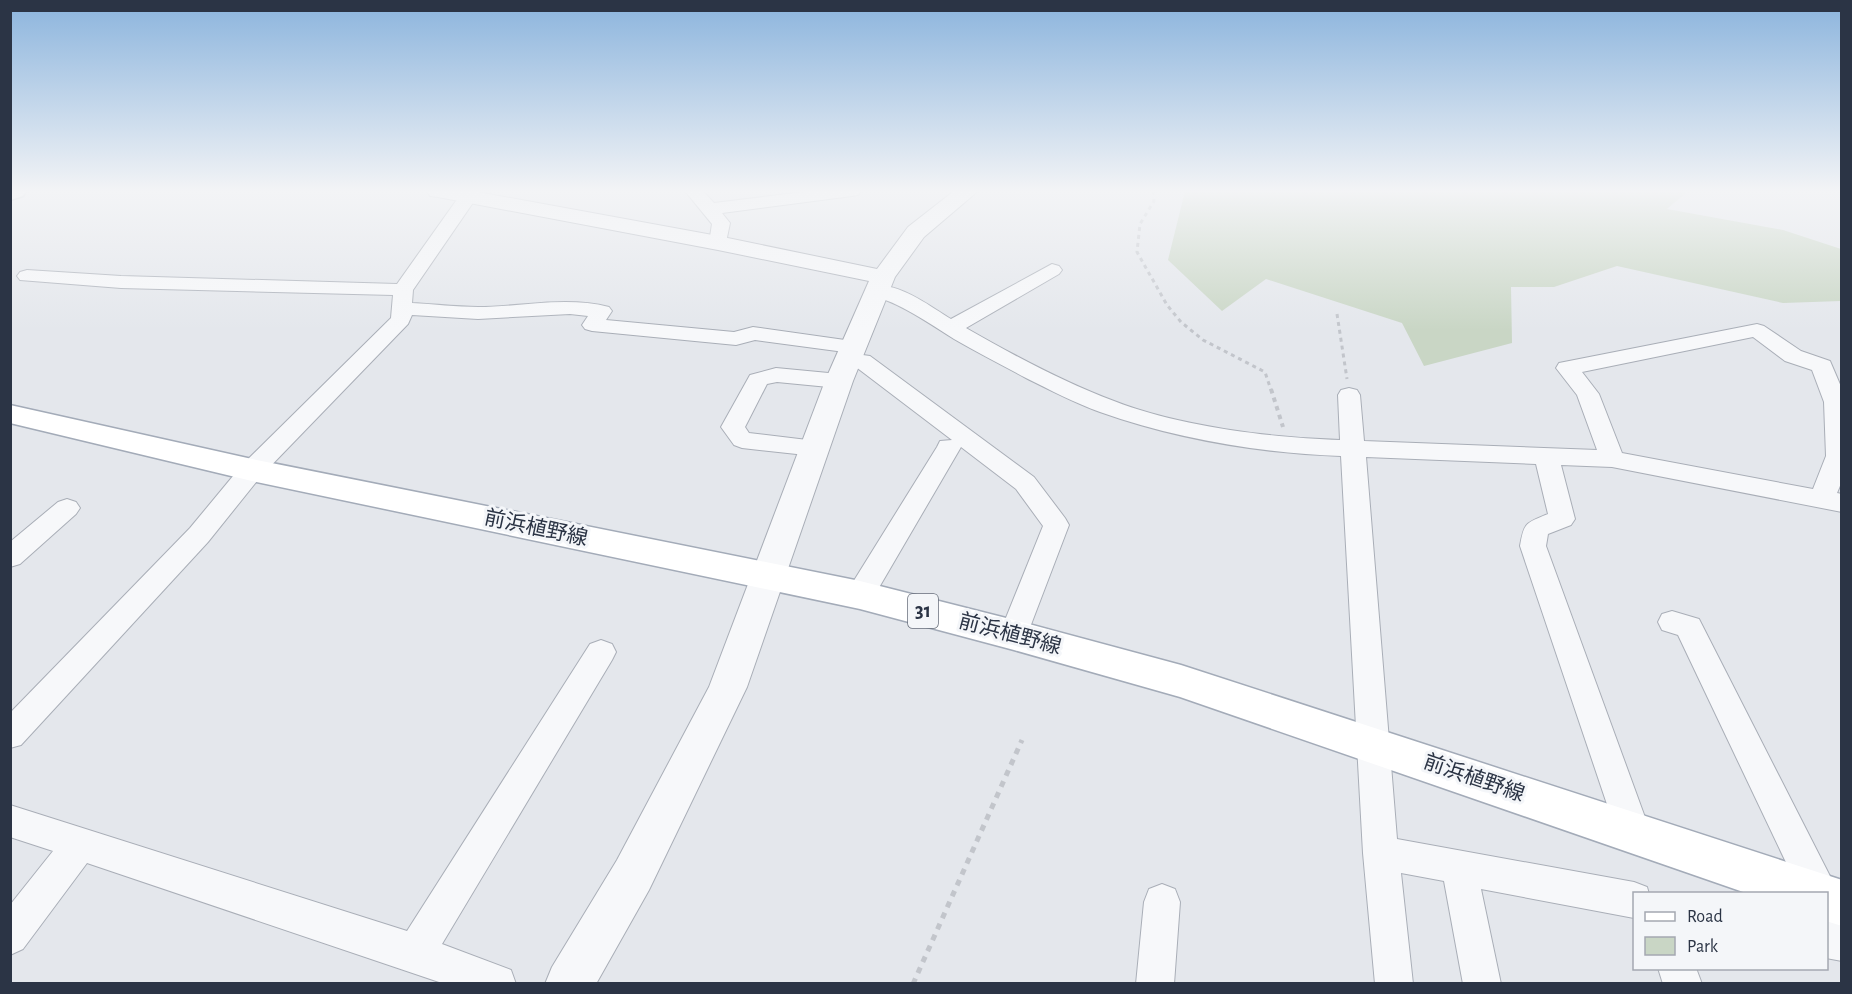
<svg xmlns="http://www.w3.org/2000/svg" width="1852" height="994" font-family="'Alegreya Sans','Noto Sans JP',sans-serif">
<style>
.green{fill:#c9d6c5}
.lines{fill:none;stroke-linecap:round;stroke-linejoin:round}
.minor-casing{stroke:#a9aeb7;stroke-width:2}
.tertiary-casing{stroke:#a9aeb7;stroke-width:2}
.primary-casing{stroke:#a3abb8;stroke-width:3}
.path-far2{stroke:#c2c5cb;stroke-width:3;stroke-dasharray:4 4;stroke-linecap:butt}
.path-far1{stroke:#c2c5cb;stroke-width:4;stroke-dasharray:4.5 4.5;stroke-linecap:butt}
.path{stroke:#c2c5cb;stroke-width:5;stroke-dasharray:6 6;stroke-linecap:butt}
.minor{fill:#f7f8fa;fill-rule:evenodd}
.tertiary{fill:#f7f8fa;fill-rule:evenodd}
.primary{fill:#fff;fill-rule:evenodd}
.labels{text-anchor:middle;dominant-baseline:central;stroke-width:6;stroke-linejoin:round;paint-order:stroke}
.shield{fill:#f4f6f9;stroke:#676e7b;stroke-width:1.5}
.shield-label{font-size:20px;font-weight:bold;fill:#2b3445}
.street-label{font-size:21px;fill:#2b3445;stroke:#f4f6f9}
</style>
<rect width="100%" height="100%" fill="#e4e7ec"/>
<path class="green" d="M 1185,191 L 1688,191 L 1667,209 L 1783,230 L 1841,249 L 1841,301 L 1783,303 L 1617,266 L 1554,287 L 1511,287 L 1512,343 L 1424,366 L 1402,323 L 1266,279 L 1222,311 L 1168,260 Z"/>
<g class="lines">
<defs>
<path id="minor" d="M 463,191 L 481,191 L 413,290 L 412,303 C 434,304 456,307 478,307 C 521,307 566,296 609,307 L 612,311 L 606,320 L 734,332 L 753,327 L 852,341 L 860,342 L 863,347 L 860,352 L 852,353 L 755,340 L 736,345 L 592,331 L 585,329 L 582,325 L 588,316 L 570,314 L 478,319 L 412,315 L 408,324 L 261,476 L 208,542 L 21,745 L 10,748 L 10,713 L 190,528 L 243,464 L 391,318 L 393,295 L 121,288 L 20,280 L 17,276 L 20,272 L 27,270 L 121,276 L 397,284 Z
M 685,191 L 703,191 L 714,203 L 812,191 L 861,191 L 858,195 L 852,196 L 722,213 L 730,223 L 725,247 L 711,247 L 709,243 L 712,224 Z
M 1052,264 L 1059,266 L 1062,270 L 1059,274 L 966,328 C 1013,355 1063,382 1114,401 C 1177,426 1272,438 1340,440 L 1338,395 L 1341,390 L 1349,388 L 1357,390 L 1360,395 L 1364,441 L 1597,450 L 1577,395 L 1556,368 L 1559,363 L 1757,324 L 1764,326 L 1801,351 L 1830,361 L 1842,389 L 1842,481 L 1837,493 L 1842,494 L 1842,512 L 1612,467 L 1561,465 L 1575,519 L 1571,525 L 1548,534 L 1546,546 L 1650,831 L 1645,842 L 1633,847 L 1621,842 L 1616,831 L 1520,546 C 1524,522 1526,523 1548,514 L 1536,464 L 1366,457 L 1397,839 L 1634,882 L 1647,887 L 1649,894 L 1634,894 L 1634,918 L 1481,889 L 1501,984 L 1463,984 L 1444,881 L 1401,873 L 1413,984 L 1375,984 L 1363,853 L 1341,456 C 1261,453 1176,439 1100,412 C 1075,403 1050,390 1026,378 C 1002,365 978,353 954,339 C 927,322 901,303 870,295 L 867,291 L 870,287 C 897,280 929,306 951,319 ZM 1753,337 L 1785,361 L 1812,370 L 1824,402 L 1826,456 L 1813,489 L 1622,453 L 1599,394 L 1582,372 Z
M 848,353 L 870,356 L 1034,477 L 1065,518 L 1069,525 L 1024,643 L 1014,646 L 1004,643 L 999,635 L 1043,526 L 1016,489 L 961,447 L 870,603 L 860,606 L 850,603 L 846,595 L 850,587 L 937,447 L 940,441 L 952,440 L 856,367 L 840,365 L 837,360 L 840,355 Z
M 776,368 L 839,374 L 847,376 L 850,381 L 847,386 L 839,388 L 777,382 L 767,384 L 745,427 L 749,433 L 824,442 L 827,448 L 824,454 L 815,456 L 742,448 L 734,445 L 721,427 L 750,375 Z
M 67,499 L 76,502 L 80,508 L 76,514 L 20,564 L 10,567 L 10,542 L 58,502 Z
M 1672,611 L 1699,619 L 1833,882 L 1838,894 L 1833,906 L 1826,909 L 1826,894 L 1801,894 L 1678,635 L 1662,630 L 1658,622 L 1662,614 Z
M 601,640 L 612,644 L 616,652 L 612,660 L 442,944 L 511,970 L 516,984 L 445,984 L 87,863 L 23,949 L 10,955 L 10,905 L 53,851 L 10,837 L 10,805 L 407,931 L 590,644 Z
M 1162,884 L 1175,889 L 1180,902 L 1174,984 L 1136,984 L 1144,902 L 1149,889 Z
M 1826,920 L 1842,923 L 1842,961 L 1826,958 Z
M 1658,968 L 1696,968 L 1702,984 L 1663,984 Z"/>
<path id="tertiary" d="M 427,191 L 472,191 L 718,236 L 877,269 L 908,227 L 954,191 L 978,191 L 924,237 L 895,277 L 853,381 L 747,687 L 649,890 L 596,984 L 545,984 L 552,967 L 617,860 L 709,687 L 825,381 L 869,281 L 718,250 L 438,197 L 430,196 Z"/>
<path id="primary" d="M 10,191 L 26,191 L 23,196 L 10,200 Z
M 10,405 L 252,459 L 860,581 L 1014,620 L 1181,665 L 1842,880 L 1842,926 L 1826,921 L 1826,894 L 1749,894 L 1180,697 L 1014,650 L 860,609 L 252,481 L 10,423 Z"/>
</defs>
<use href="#minor" class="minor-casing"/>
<use href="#tertiary" class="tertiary-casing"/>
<use href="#primary" class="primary-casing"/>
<path class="path-far2" d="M 1153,191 L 1154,201 L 1140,224 L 1137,252 L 1167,305 L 1181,322 L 1203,340 L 1265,372 L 1271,390
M 1337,314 L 1347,379"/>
<path class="path-far1" d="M 1271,389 L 1283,427"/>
<path class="path" d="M 913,984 L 1022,740"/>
<use href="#minor" class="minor"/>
<use href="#tertiary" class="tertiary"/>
<use href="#primary" class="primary"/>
</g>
<linearGradient id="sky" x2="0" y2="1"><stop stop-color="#8bb4dd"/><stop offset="0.58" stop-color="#f3f4f6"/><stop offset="1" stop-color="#f3f4f6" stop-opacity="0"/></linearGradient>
<rect width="1852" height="330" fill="url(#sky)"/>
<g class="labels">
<rect class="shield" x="908" y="594" width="30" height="34" rx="4.5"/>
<g class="shield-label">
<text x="923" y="611">31</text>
</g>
<g class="street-label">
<text transform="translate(536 528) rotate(12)">前浜植野線</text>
<text transform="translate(1010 634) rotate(15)">前浜植野線</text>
<text transform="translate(1474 778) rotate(19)">前浜植野線</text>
</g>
</g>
<rect width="1852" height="994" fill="none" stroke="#2b3445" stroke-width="24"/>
<rect x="1633" y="892" width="195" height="78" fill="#f4f6f9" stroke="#a4a8b1" stroke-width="1.5"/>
<rect x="1645" y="912" width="30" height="9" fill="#ffffff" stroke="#a4a8b1" stroke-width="1.5"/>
<text x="1687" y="922" font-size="18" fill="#2b3445">Road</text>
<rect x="1645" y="937" width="30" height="18" fill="#c9d6c5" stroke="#a4a8b1" stroke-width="1.5"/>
<text x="1687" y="952" font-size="18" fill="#2b3445">Park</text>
</svg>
